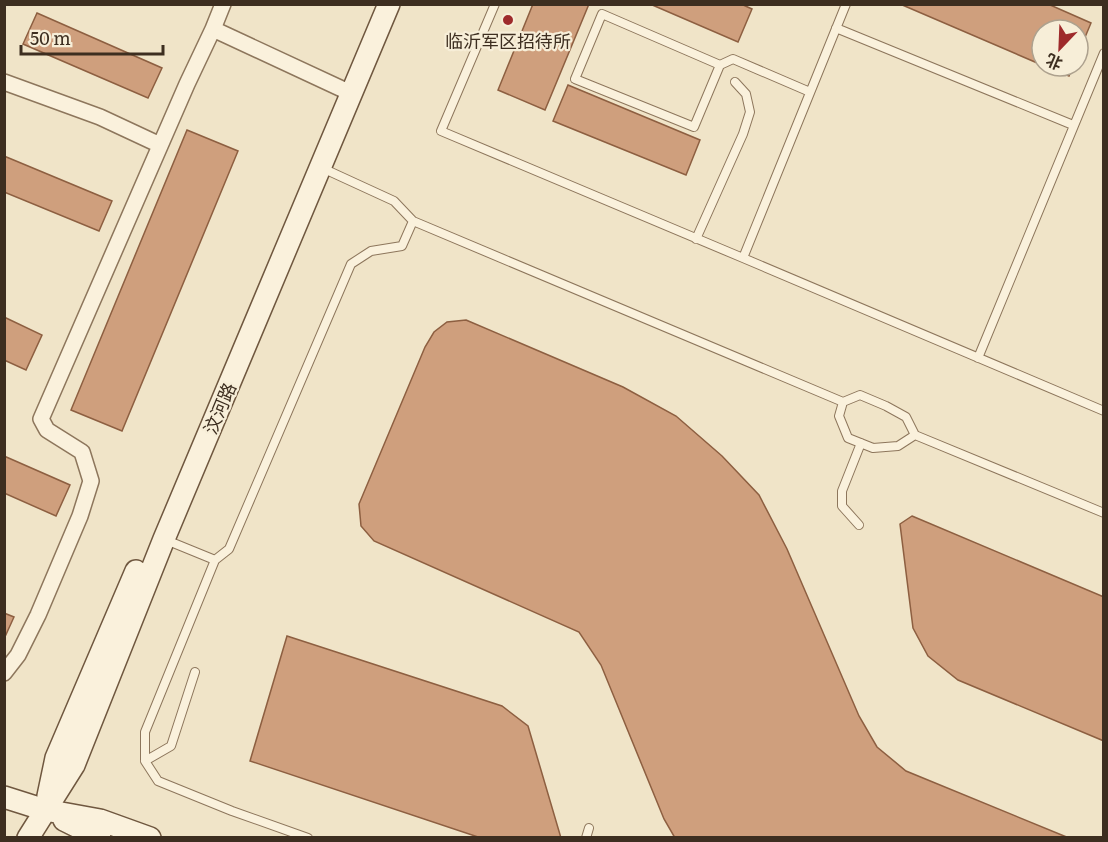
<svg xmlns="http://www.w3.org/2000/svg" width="1108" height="842" font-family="Literata,'Noto Sans SC',serif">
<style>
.building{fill:#cf9f7d;stroke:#8d5f41;stroke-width:1.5}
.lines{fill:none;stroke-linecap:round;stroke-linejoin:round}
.lane-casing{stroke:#8d765c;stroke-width:10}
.street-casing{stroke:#8d765c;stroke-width:18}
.secondary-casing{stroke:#6f573f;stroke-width:24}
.lane{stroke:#faf1dc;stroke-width:8}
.street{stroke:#faf1dc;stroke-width:15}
.secondary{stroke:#faf1dc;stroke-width:21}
.poi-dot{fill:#9e2a2b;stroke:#f7eed8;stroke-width:2}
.labels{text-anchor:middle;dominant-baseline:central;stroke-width:4.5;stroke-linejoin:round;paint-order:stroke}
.poi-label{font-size:18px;fill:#3d2e20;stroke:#f7eed8}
.street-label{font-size:18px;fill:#3d2e20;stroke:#f7eed8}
</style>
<rect width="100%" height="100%" fill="#f0e4c8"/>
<path class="building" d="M 533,4 L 589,4 L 545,110 L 498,90 Z
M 650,4 L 741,4 L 752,9 L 738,42 Z
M 900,4 L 1048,4 L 1091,23 L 1078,54 L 1078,30 L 1042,30 L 1042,65 Z
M 37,13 L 162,68 L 148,98 L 23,44 Z
M 1045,66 L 1073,66 L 1069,76 Z
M 568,85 L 700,140 L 686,175 L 553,121 Z
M 187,130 L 238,151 L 122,431 L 71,410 Z
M 4,156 L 112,201 L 99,231 L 4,192 Z
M 4,317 L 42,335 L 26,370 L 4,360 Z
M 466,320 L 623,387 L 676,416 L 722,456 L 759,495 L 787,549 L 859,716 L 877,747 L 906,771 L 1069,838 L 675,838 L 664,819 L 601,665 L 579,632 L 374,541 L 361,526 L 359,504 L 425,347 L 434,332 L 447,322 Z
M 4,456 L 70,485 L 56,516 L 4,493 Z
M 912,516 L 1104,597 L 1104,741 L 958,680 L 928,656 L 913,628 L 900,524 Z
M 4,613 L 14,617 L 4,639 Z
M 287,636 L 502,706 L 528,726 L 561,838 L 481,838 L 250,761 Z"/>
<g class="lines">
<defs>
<path id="lane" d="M 495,4 L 441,131 L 743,258
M 846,4 L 743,258 L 1104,411
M 836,28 L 1073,125
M 720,65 L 602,14 L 575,79 L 694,127 L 720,65 L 733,59 L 810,92
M 320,167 L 394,201 L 413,221 L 843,402 L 860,395 L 886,406 L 906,417 L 915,435 L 1104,513
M 696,239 L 743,134 L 750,112 L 746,94 L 735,82
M 978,358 L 1104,53
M 843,402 L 839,416 L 848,438 L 873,448 L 898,446 L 915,435
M 859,525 L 842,506 L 842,491 L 861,443
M 166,540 L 215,560 L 145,732 L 145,761 L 158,781 L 232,811 L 308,838
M 215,560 L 229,549 L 351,264 L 371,251 L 402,246 L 413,221
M 145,761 L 171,746 L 195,672
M 586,838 L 589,828"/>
<path id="street" d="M 223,4 L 213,29 L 342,89
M 4,82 L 100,117 L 160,145
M 4,673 L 18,655 L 38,615 L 80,516 L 91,481 L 82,452 L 47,430 L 41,419 L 187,84 L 213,29"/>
<path id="secondary" d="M 48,796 L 56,758 L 136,571
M 4,797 L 45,810 L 100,820 L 150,838
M 64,820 L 100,838
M 28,838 L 74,765 L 164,539 L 389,4"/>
</defs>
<use href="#lane" class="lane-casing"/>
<use href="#street" class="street-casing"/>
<use href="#secondary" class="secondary-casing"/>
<use href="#lane" class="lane"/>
<use href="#street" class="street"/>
<use href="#secondary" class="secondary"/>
</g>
<circle class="poi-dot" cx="508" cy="20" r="6"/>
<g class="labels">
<g class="poi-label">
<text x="508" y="40">临沂军区招待所</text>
</g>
<g class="street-label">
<text transform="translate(219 408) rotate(-67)">汶河路</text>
</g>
</g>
<rect width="1108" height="842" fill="none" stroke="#3d2e20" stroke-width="12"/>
<g transform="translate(1060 48) rotate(203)"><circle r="28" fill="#f7eed8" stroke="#ada18e" stroke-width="1.5"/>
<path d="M0-4.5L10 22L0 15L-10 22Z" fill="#9e2a2b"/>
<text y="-9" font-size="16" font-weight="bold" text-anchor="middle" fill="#3d2e20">北</text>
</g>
<path d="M21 45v9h142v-9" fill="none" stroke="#3d2e20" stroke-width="3"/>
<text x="30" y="45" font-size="18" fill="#3d2e20" stroke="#f7eed8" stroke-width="4.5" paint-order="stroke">50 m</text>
</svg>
